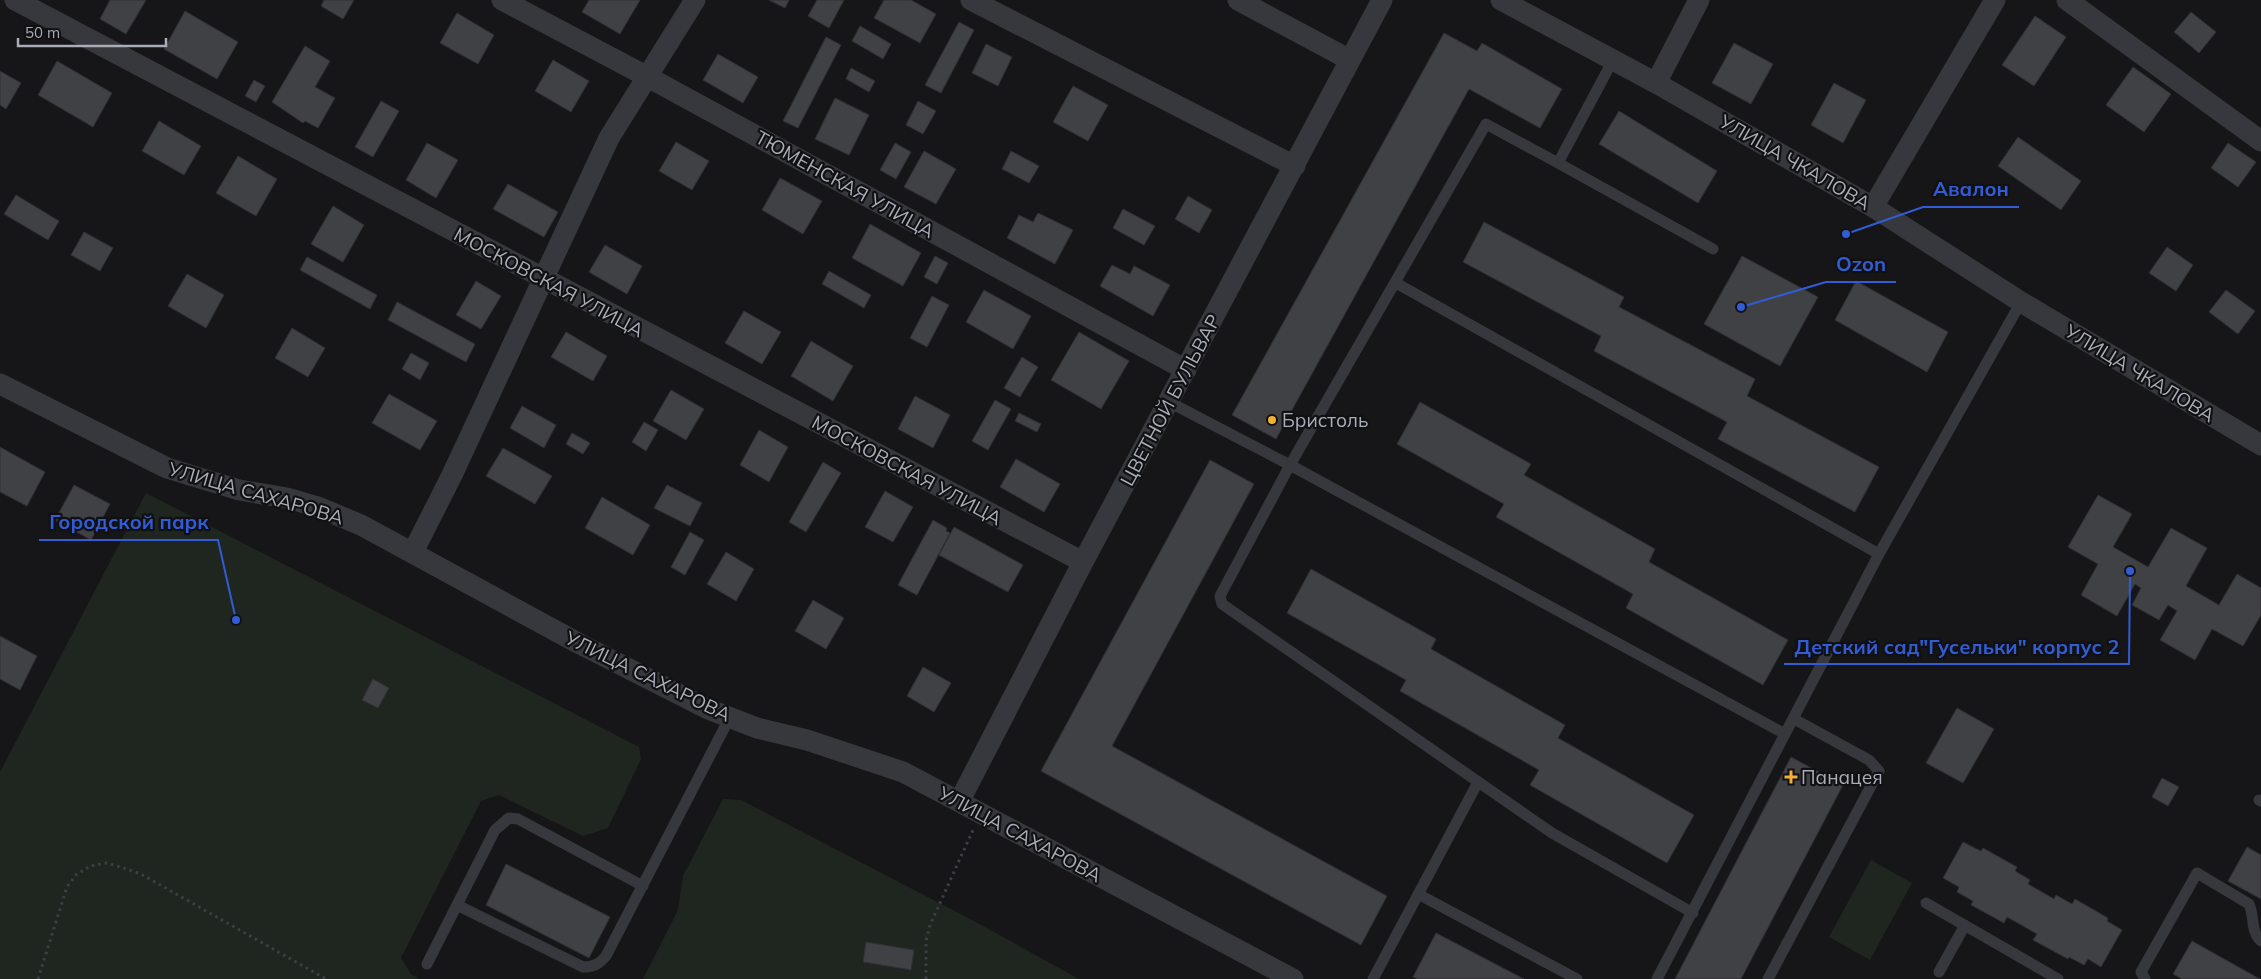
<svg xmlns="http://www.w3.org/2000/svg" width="2261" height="979" font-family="Mulish,sans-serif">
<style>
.green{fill:#1e261f}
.building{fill:#404145;stroke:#303034}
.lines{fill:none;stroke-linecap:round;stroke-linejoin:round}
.path{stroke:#3d3f44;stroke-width:3;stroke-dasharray:2.5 4;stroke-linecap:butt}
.lane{stroke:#37383d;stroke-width:11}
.street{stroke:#37383d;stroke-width:21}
.poi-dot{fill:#f2b134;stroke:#111113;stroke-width:2}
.labels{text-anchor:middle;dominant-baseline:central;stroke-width:4.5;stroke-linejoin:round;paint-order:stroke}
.street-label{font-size:19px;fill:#a8adb8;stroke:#111113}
.poi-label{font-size:19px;fill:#a8adb8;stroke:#111113;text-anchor:start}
.leader{fill:none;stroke:#325cd3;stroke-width:2}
.callout-dot{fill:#325cd3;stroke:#111113;stroke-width:2}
.callout-label{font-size:20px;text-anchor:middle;font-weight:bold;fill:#325cd3;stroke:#111113;stroke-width:4.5;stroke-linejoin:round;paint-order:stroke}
</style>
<rect width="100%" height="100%" fill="#161618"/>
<path class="green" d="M 146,493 L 639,747 L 641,759 L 608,828 L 583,836 L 499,795 L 481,801 L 401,958 L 411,974 L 419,979 L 0,979 L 0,772 Z
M 723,799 L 741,800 L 974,921 L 1079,979 L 643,979 L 678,910 L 683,876 Z
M 1871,860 L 1912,883 L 1870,960 L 1829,937 Z"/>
<path class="building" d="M 110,0 L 146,0 L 126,34 L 100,19 Z
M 324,0 L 354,0 L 343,19 L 321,6 Z
M 589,0 L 640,0 L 620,34 L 582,12 Z
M 769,0 L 789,0 L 785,8 Z
M 817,0 L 844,0 L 829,28 L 808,16 Z
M 884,0 L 911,0 L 936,14 L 920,43 L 874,18 Z
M 185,11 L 238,42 L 217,79 L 164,49 Z
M 2191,12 L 2216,32 L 2199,53 L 2174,32 Z
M 457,13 L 494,35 L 478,64 L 440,43 Z
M 2035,16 L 2066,37 L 2034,86 L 2002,65 Z
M 959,22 L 974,30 L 941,93 L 925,85 Z
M 860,26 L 891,44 L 883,59 L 852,41 Z
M 1444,33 L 1477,51 L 1482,43 L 1562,89 L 1540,128 L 1469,89 L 1276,439 L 1232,415 Z
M 826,37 L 841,45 L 798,128 L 783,121 Z
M 1734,43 L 1773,64 L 1751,104 L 1712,83 Z
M 986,44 L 1012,57 L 998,86 L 972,73 Z
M 305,46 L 330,61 L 315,87 L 335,98 L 318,128 L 305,121 L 303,123 L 272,102 Z
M 718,54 L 758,77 L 743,103 L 703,80 Z
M 553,60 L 589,81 L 571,112 L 535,91 Z
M 57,61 L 112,93 L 93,127 L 38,95 Z
M 2133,67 L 2171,94 L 2144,132 L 2106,105 Z
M 851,68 L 875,81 L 869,92 L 846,79 Z
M 0,71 L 21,83 L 6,109 L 0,105 Z
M 254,80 L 265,86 L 256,102 L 245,96 Z
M 1834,83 L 1866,100 L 1843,143 L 1811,125 Z
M 1073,86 L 1108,105 L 1088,141 L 1053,122 Z
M 835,98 L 869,115 L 849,155 L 815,139 Z
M 381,101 L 399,111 L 373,157 L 355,147 Z
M 918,101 L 936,111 L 923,134 L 906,125 Z
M 1619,111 L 1717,171 L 1698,203 L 1599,144 Z
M 159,121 L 201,146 L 184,175 L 142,151 Z
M 2018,137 L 2081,181 L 2061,210 L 1998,166 Z
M 676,142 L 709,161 L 692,190 L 659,171 Z
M 427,143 L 458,160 L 436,198 L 406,180 Z
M 895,143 L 911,152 L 896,179 L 880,170 Z
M 2228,143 L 2256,162 L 2238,187 L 2211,168 Z
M 924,151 L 956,169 L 936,204 L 904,187 Z
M 1011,151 L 1039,166 L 1029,183 L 1002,169 Z
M 238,156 L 277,179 L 256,216 L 216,193 Z
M 780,178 L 822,201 L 803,234 L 762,210 Z
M 508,184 L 558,212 L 544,237 L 493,209 Z
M 16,195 L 59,221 L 48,240 L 4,214 Z
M 1188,196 L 1212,210 L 1199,233 L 1175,219 Z
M 333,206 L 364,225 L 343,262 L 311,244 Z
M 1123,209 L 1155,226 L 1144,245 L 1113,228 Z
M 1038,213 L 1073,230 L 1055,264 L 1007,238 L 1019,215 L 1033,222 Z
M 1484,222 L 1624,297 L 1619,307 L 1755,379 L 1747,396 L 1879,467 L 1855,512 L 1718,439 L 1727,422 L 1594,351 L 1601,336 L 1463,262 Z
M 870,224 L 921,253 L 903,286 L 852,258 Z
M 84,232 L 113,248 L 100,271 L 71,255 Z
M 605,245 L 642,266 L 627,294 L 589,272 Z
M 2167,247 L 2193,265 L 2176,291 L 2149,273 Z
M 935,256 L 948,263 L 937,284 L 924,277 Z
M 1742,256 L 1818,297 L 1780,366 L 1704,324 Z
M 307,257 L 377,295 L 370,309 L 300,270 Z
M 1112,265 L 1130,274 L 1134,266 L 1170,285 L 1153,316 L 1100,286 Z
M 829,271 L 871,295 L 864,308 L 822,284 Z
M 187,274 L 224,295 L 206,328 L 168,306 Z
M 476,281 L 501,296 L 481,329 L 456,315 Z
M 1856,281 L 1948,332 L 1927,372 L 1835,320 Z
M 984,290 L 1031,316 L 1013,349 L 966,322 Z
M 2226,290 L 2255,311 L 2238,334 L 2209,312 Z
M 932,296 L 949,305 L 927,347 L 910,338 Z
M 397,302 L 475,344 L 466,362 L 388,320 Z
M 744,311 L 781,332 L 762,364 L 725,343 Z
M 292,328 L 325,348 L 308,377 L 275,358 Z
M 566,332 L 607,356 L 593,381 L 551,357 Z
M 1079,332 L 1129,361 L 1101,409 L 1051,380 Z
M 811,341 L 853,366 L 833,401 L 791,376 Z
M 411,353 L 429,363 L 420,380 L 402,369 Z
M 1022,357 L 1038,367 L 1020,397 L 1004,388 Z
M 671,390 L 704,409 L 686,440 L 653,421 Z
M 389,394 L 437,421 L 420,450 L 372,423 Z
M 915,396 L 950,415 L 933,448 L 898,429 Z
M 995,400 L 1011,409 L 988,450 L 972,441 Z
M 1420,402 L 1531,464 L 1524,475 L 1655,549 L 1649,562 L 1788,640 L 1763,685 L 1626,608 L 1633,594 L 1496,517 L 1504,504 L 1397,444 Z
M 522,406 L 556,425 L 544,448 L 510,428 Z
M 1019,413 L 1041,424 L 1037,432 L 1015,421 Z
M 644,422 L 658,430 L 646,451 L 632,442 Z
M 759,430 L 788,447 L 769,482 L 740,465 Z
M 572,433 L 590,443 L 583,454 L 566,444 Z
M 0,447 L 45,472 L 27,506 L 0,492 Z
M 503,448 L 552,476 L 535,504 L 486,476 Z
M 1016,459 L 1060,484 L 1044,512 L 1000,487 Z
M 1210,460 L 1254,484 L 1112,746 L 1387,896 L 1361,945 L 1041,771 Z
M 823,462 L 841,473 L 806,532 L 789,522 Z
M 74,485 L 110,504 L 91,540 L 55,520 Z
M 667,485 L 702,503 L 690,526 L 654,508 Z
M 885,491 L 913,507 L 893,542 L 865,527 Z
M 2098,495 L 2132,514 L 2113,547 L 2148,567 L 2171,528 L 2207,548 L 2186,586 L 2219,605 L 2237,574 L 2261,588 L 2261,615 L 2243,646 L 2212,629 L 2195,660 L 2160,640 L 2177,611 L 2168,605 L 2159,620 L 2132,605 L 2141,588 L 2135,584 L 2117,616 L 2081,595 L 2098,564 L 2068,547 Z
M 602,497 L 650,525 L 633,555 L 585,528 Z
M 933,520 L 947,528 L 946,531 L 950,533 L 917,595 L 898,585 Z
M 954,527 L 1023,565 L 1008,592 L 939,555 Z
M 690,532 L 704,540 L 685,575 L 671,567 Z
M 726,552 L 754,569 L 736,601 L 707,584 Z
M 1311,569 L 1436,639 L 1431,649 L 1565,725 L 1558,738 L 1694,815 L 1667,863 L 1530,785 L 1539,770 L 1400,691 L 1406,680 L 1287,613 Z
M 813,600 L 844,618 L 826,649 L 795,631 Z
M 0,636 L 37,656 L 20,690 L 0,679 Z
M 923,667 L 951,683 L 934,712 L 907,696 Z
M 373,679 L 389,688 L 378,708 L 362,700 Z
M 1957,708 L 1994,729 L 1963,783 L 1926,763 Z
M 1791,757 L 1843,785 L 1741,979 L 1675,979 Z
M 2162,778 L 2179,787 L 2168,806 L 2152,797 Z
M 1963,842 L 1981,851 L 1983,848 L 2017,867 L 2015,871 L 2030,880 L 2028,884 L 2054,899 L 2056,895 L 2072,904 L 2075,899 L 2108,918 L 2107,921 L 2122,930 L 2101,967 L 2088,959 L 2084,965 L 2069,957 L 2068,959 L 2033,940 L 2037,934 L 2007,917 L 2004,923 L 1971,905 L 1973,901 L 1957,892 L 1959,887 L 1943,878 Z
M 2247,847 L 2261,855 L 2261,899 L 2228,881 Z
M 506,864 L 610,917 L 589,958 L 486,905 Z
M 1436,933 L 1524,979 L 1418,979 L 1413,977 Z
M 2192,941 L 2260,979 L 2182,979 L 2173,974 Z
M 866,942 L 914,950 L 911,970 L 863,962 Z"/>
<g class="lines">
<path class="path" d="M 38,979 L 67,887 L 76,875 L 90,866 L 106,863 L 124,868 L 141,874 L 326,979
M 926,979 L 926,941 L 930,925 L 973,830"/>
<path class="lane" d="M 1613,60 L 1558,163 L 1486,124 L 1290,465 L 1220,596 L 1222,604 L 1552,833 L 1693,913
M 1558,163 L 1713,249
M 1396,283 L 1879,554
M 1169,402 L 1290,465 L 1785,734
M 2259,800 L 2261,801
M 1418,894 L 1577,979
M 1926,903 L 2058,979
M 457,905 L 583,967 C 594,967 599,964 606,956 L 730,717
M 427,964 L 495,830 L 509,818 L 518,819 L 643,886
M 1939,972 L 1965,925
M 1373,979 L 1478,782
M 1657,979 L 1879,554 L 2021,302
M 1768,979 L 1879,771 L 1869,760 L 1794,719
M 2145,979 L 2141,972 L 2197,873 L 2249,904 C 2255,917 2250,931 2261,941"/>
<path class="street" d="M 15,0 L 1083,562
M 502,0 L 646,76 L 1186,370
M 971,0 L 1295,166
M 1238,0 L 1350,60
M 1501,0 L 1656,83 L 1873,207 L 2021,302 L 2261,445
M 2067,0 L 2261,141
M 1656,83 L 1699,0
M 1873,207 L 1995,0
M 0,384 L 167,468 L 239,490 L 287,498 L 318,507 L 361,525 L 578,643 L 708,709 L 757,728 L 807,740 L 903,772 L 1293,979
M 413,552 L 452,475 L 609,138 L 695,0
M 959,802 L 1083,562 L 1382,0"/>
</g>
<g class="poi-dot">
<circle cx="1272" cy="420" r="5"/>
<path d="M1788.5 769.5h5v5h5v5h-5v5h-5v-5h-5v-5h5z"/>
</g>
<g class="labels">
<g class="street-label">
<text transform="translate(1795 162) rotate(30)">УЛИЦА ЧКАЛОВА</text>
<text transform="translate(845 184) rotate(29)">ТЮМЕНСКАЯ УЛИЦА</text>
<text transform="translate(549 282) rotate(28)">МОСКОВСКАЯ УЛИЦА</text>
<text transform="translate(2140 373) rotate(31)">УЛИЦА ЧКАЛОВА</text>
<text transform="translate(1170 400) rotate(-62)">ЦВЕТНОЙ БУЛЬВАР</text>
<text transform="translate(907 470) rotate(28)">МОСКОВСКАЯ УЛИЦА</text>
<text transform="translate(256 493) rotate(16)">УЛИЦА САХАРОВА</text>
<text transform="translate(648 676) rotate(26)">УЛИЦА САХАРОВА</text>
<text transform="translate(1020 834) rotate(28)">УЛИЦА САХАРОВА</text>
</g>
<g class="poi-label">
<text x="1282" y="420">Бристоль</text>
<text x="1801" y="777">Панацея</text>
</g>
</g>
<path class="leader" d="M1846 234L1923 207H2019M1741 307L1826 282H1896M236 620L218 540H39M2130 571L2129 664H1784"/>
<g class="callout-dot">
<circle cx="1846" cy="234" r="5"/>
<circle cx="1741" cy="307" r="5"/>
<circle cx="236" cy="620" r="5"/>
<circle cx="2130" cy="571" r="5"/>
</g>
<g class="callout-label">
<text x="1971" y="196">Авалон</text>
<text x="1861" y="271">Ozon</text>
<text x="129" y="529">Городской парк</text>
<text x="1957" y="654">Детский сад"Гусельки" корпус 2</text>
</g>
<path d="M18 38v8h148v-8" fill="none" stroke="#a8adb8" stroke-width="2.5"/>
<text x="25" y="38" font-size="15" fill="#a8adb8" stroke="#111113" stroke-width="4" paint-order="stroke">50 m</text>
</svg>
